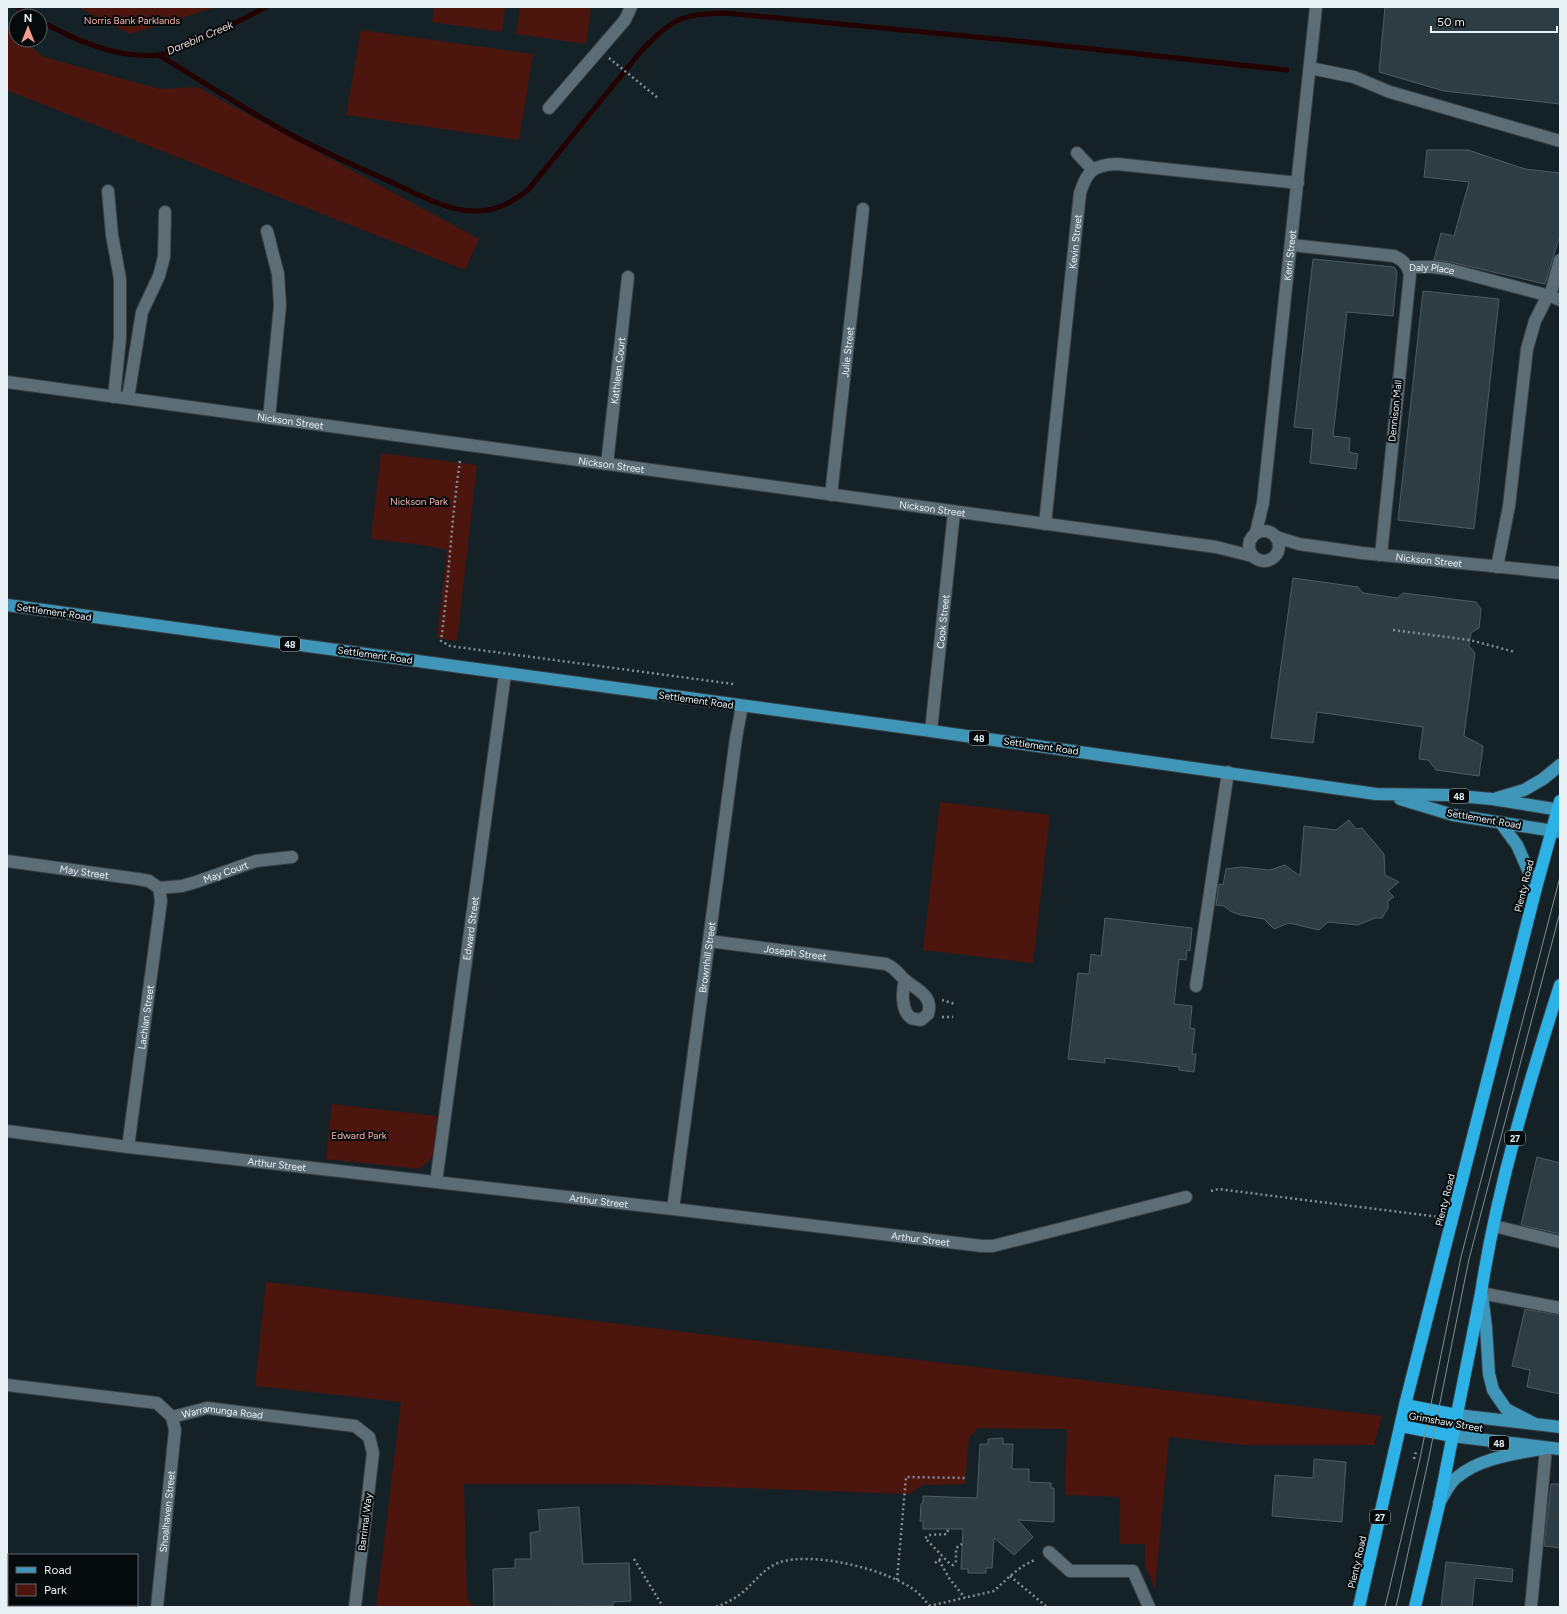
<svg xmlns="http://www.w3.org/2000/svg" width="1567" height="1614" font-family="Figtree,sans-serif">
<style>
.green{fill:#4c150e}
.lines{fill:none;stroke-linecap:round;stroke-linejoin:round}
.stream{stroke:#240100;stroke-width:5}
.building{fill:#2e3d44;stroke:#4c5c63}
.minor-casing{stroke:#353e43;stroke-width:14}
.major-casing{stroke:#353e43;stroke-width:14}
.highway-casing{stroke:#353e43;stroke-width:14}
.path{stroke:#838e93;stroke-width:2.5;stroke-dasharray:2 3;stroke-linecap:butt}
.minor{stroke:#5d6d75;stroke-width:12}
.major{stroke:#4096b9;stroke-width:12}
.highway{stroke:#2cb2e6;stroke-width:12}
.tram{stroke:#828d92;stroke-width:1}
.labels{text-anchor:middle;dominant-baseline:central;stroke-width:4;stroke-linejoin:round;paint-order:stroke}
.shield{fill:#050a0d;stroke:#a4acb0;stroke-width:1}
.shield-label{font-size:9px;font-weight:bold;fill:#e8f1f6}
.park-label{font-size:10px;fill:#fbb6aa;stroke:#050a0d}
.street-label{font-size:10px;fill:#e8f1f6;stroke:#050a0d}
.water-label{font-size:11px;font-style:italic;fill:#efd7d3;stroke:#050a0d}
</style>
<rect width="100%" height="100%" fill="#142228"/>
<path class="green" d="M 78,7 L 217,7 L 130,34 Z
M 434,7 L 505,7 L 502,32 L 432,22 Z
M 520,7 L 591,7 L 586,44 L 516,34 Z
M 7,27 L 16,34 L 16,40 L 23,40 L 43,57 L 160,89 L 197,87 L 479,239 L 465,270 L 9,91 L 7,90 Z
M 361,30 L 533,54 L 519,140 L 346,115 Z
M 381,453 L 477,465 L 457,641 L 437,638 L 447,550 L 422,545 L 371,539 Z
M 940,802 L 1050,815 L 1033,963 L 923,950 Z
M 332,1104 L 437,1116 L 433,1154 L 428,1162 L 418,1169 L 326,1159 Z
M 266,1282 L 413,1299 L 1382,1416 L 1374,1445 L 1243,1445 L 1169,1437 L 1155,1590 L 1145,1565 L 1145,1544 L 1119,1544 L 1120,1497 L 1065,1495 L 1067,1429 L 978,1428 L 969,1438 L 965,1484 L 923,1485 L 909,1494 L 627,1484 L 464,1484 L 467,1600 L 475,1607 L 376,1607 L 401,1402 L 255,1386 Z"/>
<g class="lines">
<path class="stream" d="M 18,7 L 31,16
M 40,21 C 75,40 117,59 158,55 C 165,54 174,49 181,47 C 211,35 238,22 266,7
M 159,55 C 201,81 243,108 286,132 C 321,151 357,167 393,183 C 417,194 449,212 476,211 C 497,211 512,202 528,190 L 642,50 C 673,19 680,14 725,13 L 1018,41 L 1287,70"/>
</g>
<path class="building" d="M 1385,7 L 1560,7 L 1560,104 L 1444,91 L 1379,72 Z
M 1427,150 L 1468,150 L 1525,169 L 1560,173 L 1560,235 L 1545,284 L 1450,262 L 1434,260 L 1441,233 L 1454,236 L 1469,182 L 1424,177 Z
M 1313,259 L 1394,267 L 1397,272 L 1393,316 L 1347,312 L 1333,436 L 1350,438 L 1349,452 L 1358,454 L 1356,469 L 1310,463 L 1313,429 L 1294,427 Z
M 1423,291 L 1499,299 L 1474,529 L 1398,520 Z
M 1293,578 L 1358,587 L 1363,593 L 1397,598 L 1403,593 L 1476,602 L 1481,609 L 1479,628 L 1471,633 L 1469,646 L 1475,653 L 1464,736 L 1483,746 L 1479,776 L 1436,770 L 1428,760 L 1419,759 L 1423,727 L 1317,712 L 1313,743 L 1271,738 Z
M 1349,820 L 1356,829 L 1362,828 L 1384,854 L 1385,875 L 1399,882 L 1388,891 L 1394,897 L 1388,901 L 1388,908 L 1382,918 L 1375,918 L 1358,925 L 1328,922 L 1319,930 L 1289,923 L 1274,929 L 1264,919 L 1240,915 L 1230,911 L 1224,906 L 1216,905 L 1219,884 L 1223,885 L 1226,869 L 1241,867 L 1270,870 L 1285,865 L 1300,876 L 1304,826 L 1336,830 Z
M 1105,918 L 1192,928 L 1190,951 L 1187,950 L 1186,960 L 1179,959 L 1174,1004 L 1192,1006 L 1190,1028 L 1195,1029 L 1192,1054 L 1196,1054 L 1194,1072 L 1179,1070 L 1179,1067 L 1105,1058 L 1105,1063 L 1068,1059 L 1078,973 L 1089,974 L 1091,954 L 1101,956 Z
M 1537,1157 L 1560,1163 L 1560,1234 L 1521,1225 Z
M 1525,1309 L 1560,1315 L 1560,1394 L 1527,1387 L 1530,1370 L 1512,1366 Z
M 1003,1438 L 1003,1444 L 1013,1444 L 1012,1469 L 1029,1469 L 1029,1482 L 1051,1483 L 1051,1488 L 1054,1488 L 1054,1522 L 1018,1520 L 1033,1537 L 1014,1555 L 994,1538 L 992,1568 L 986,1568 L 986,1573 L 968,1573 L 968,1569 L 961,1569 L 963,1529 L 923,1529 L 923,1521 L 920,1521 L 921,1504 L 923,1503 L 923,1496 L 977,1498 L 980,1444 L 988,1444 L 988,1439 Z
M 1314,1459 L 1346,1462 L 1342,1522 L 1272,1516 L 1275,1475 L 1313,1478 Z
M 1551,1484 L 1560,1484 L 1560,1548 L 1544,1546 Z
M 579,1507 L 583,1564 L 629,1563 L 631,1601 L 613,1602 L 613,1606 L 494,1607 L 493,1569 L 515,1568 L 515,1559 L 531,1559 L 530,1533 L 540,1531 L 538,1510 Z
M 1446,1562 L 1513,1569 L 1512,1582 L 1475,1578 L 1472,1607 L 1441,1607 Z"/>
<g class="lines">
<defs>
<g id="minor">
<path d="M 1310,68 L 1354,77 L 1390,92 L 1560,141"/>
<path d="M 549,108 L 625,20 L 631,7"/>
<path d="M 1077,153 L 1092,169"/>
<path d="M 108,191 L 112,235 L 120,279 L 120,338 L 114,397"/>
<path d="M 267,231 L 278,274 L 280,305 L 269,418"/>
<path d="M 1291,245 L 1394,256 C 1403,260 1407,264 1410,274 L 1381,555"/>
<path id="s1" d="M 1408,267 L 1432,267 L 1448,269 L 1550,296 L 1560,300"/>
<path id="s2" d="M 7,382 L 1216,547 L 1252,556"/>
<path d="M 128,398 L 142,312 L 159,276 L 164,257 L 165,212"/>
<path id="s3" d="M 607,464 L 628,277"/>
<path id="s4" d="M 831,495 L 863,209"/>
<path id="s5" d="M 1045,524 L 1080,193 C 1087,171 1093,165 1117,164 L 1298,183"/>
<circle cx="1264" cy="546" r="15"/>
<path id="s6" d="M 1256,532 L 1263,503 L 1316,7"/>
<path id="s7" d="M 1276,537 L 1299,544 L 1362,553 L 1560,573"/>
<path d="M 1497,567 L 1509,506 L 1527,349 L 1535,321 L 1546,299 L 1550,296 L 1560,260"/>
<path id="s8" d="M 931,731 L 954,512"/>
<path id="s9" d="M 7,861 L 138,879 L 149,881 L 159,888"/>
<path id="s10" d="M 159,888 L 182,886 L 196,882 L 256,861 L 292,857"/>
<path id="s11" d="M 709,941 L 886,964 C 897,969 898,974 905,980 C 915,989 934,995 928,1014 L 921,1020 C 918,1019 914,1019 911,1018 C 901,1011 902,990 905,980"/>
<path d="M 1196,986 L 1228,772"/>
<path id="s12" d="M 7,1131 L 128,1147 L 673,1209 L 982,1246 L 993,1246 L 1186,1197"/>
<path id="s13" d="M 128,1147 L 161,901 L 159,888"/>
<path id="s14" d="M 436,1182 L 505,674"/>
<path id="s15" d="M 673,1209 L 736,738 L 742,706"/>
<path d="M 1494,1226 L 1560,1242"/>
<path d="M 1481,1293 L 1560,1308"/>
<path id="s16" d="M 7,1385 L 157,1403 L 172,1417 L 207,1408 L 355,1426 L 369,1437 L 373,1453 L 355,1607"/>
<path d="M 1049,1552 L 1070,1571 L 1133,1571 L 1149,1607"/>
<path id="s17" d="M 157,1607 L 175,1430 L 172,1417"/>
<path d="M 1531,1607 L 1546,1448"/>
</g>
<path id="major" d="M 7,605 L 931,731 L 1376,794 L 1447,795 L 1492,799 L 1560,810
M 1497,798 L 1524,790 L 1543,779 L 1560,765
M 1400,799 L 1453,815 L 1560,832
M 1500,822 L 1517,845 L 1536,888
M 1482,1295 L 1486,1327 L 1489,1374 L 1493,1390 L 1506,1409 L 1535,1424
M 1457,1415 L 1560,1427
M 1452,1436 L 1560,1449
M 1439,1503 C 1444,1495 1449,1484 1456,1478 C 1481,1457 1516,1454 1546,1448"/>
<path id="highway" d="M 1405,1405 L 1457,1415
M 1401,1426 L 1452,1436
M 1359,1607 L 1405,1405 L 1536,888 L 1560,801
M 1415,1607 L 1439,1505 L 1481,1293 C 1497,1188 1528,1086 1560,985"/>
</defs>
<use href="#minor" class="minor-casing"/>
<use href="#major" class="major-casing"/>
<use href="#highway" class="highway-casing"/>
<path class="path" d="M 609,58 L 658,98
M 460,461 C 451,521 449,581 441,641 L 450,646 L 733,684
M 1393,630 L 1470,640 L 1515,652
M 942,1000 L 955,1004
M 942,1017 L 953,1017
M 1211,1191 L 1218,1189 L 1439,1217
M 1414,1459 L 1416,1451
M 948,1530 L 947,1534 L 929,1535 L 925,1538 L 950,1564 L 953,1565 L 956,1561 L 956,1548 L 962,1544
M 634,1559 L 663,1607
M 939,1560 L 949,1578 L 965,1598
M 935,1563 L 943,1557
M 1010,1576 L 1047,1607
M 897,1580 L 906,1477 L 965,1478
M 929,1606 L 994,1591 L 1010,1576 L 1023,1566 L 1036,1559
M 716,1607 C 726,1603 735,1599 743,1592 C 755,1582 763,1569 778,1563 C 811,1550 892,1570 918,1593 C 923,1597 926,1602 930,1607"/>
<use href="#minor" class="minor"/>
<use href="#major" class="major"/>
<use href="#highway" class="highway"/>
<path class="tram" d="M 1385,1607 L 1419,1463 L 1461,1257 L 1560,877
M 1396,1607 L 1428,1462 L 1469,1259 L 1560,912"/>
</g>
<g class="labels">
<g class="shield">
<rect x="280" y="637" width="20" height="14" rx="3"/>
<rect x="969" y="731" width="20" height="14" rx="3"/>
<rect x="1449" y="789" width="20" height="14" rx="3"/>
<rect x="1505" y="1131" width="20" height="14" rx="3"/>
<rect x="1489" y="1436" width="20" height="14" rx="3"/>
<rect x="1370" y="1510" width="20" height="14" rx="3"/>
</g>
<g class="shield-label">
<text x="290" y="644">48</text>
<text x="979" y="738">48</text>
<text x="1459" y="796">48</text>
<text x="1515" y="1138">27</text>
<text x="1499" y="1443">48</text>
<text x="1380" y="1517">27</text>
</g>
<g class="park-label">
<text x="132" y="20">Norris Bank Parklands</text>
<text x="419" y="501">Nickson Park</text>
<text x="359" y="1135">Edward Park</text>
</g>
<g class="street-label">
<text stroke="none"><textPath href="#s5" startOffset="284">Kevin Street</textPath></text>
<text stroke="none"><textPath href="#s6" startOffset="279">Kerri Street</textPath></text>
<text stroke="none"><textPath href="#s1" startOffset="24">Daly Place</textPath></text>
<text stroke="none"><textPath href="#s4" startOffset="144">Julie Street</textPath></text>
<text stroke="none"><textPath href="#s3" startOffset="94">Kathleen Court</textPath></text>
<text transform="translate(1395 411) rotate(-84)">Dennison Mall</text>
<text stroke="none"><textPath href="#s2" startOffset="286">Nickson Street</textPath></text>
<text stroke="none"><textPath href="#s2" startOffset="610">Nickson Street</textPath></text>
<text stroke="none"><textPath href="#s2" startOffset="934">Nickson Street</textPath></text>
<text stroke="none"><textPath href="#s7" startOffset="155">Nickson Street</textPath></text>
<text transform="translate(54 612) rotate(8)">Settlement Road</text>
<text stroke="none"><textPath href="#s8" startOffset="110">Cook Street</textPath></text>
<text transform="translate(375 655) rotate(8)">Settlement Road</text>
<text transform="translate(696 700) rotate(8)">Settlement Road</text>
<text transform="translate(1041 746) rotate(8)">Settlement Road</text>
<text transform="translate(1484 819) rotate(10)">Settlement Road</text>
<text stroke="none"><textPath href="#s9" startOffset="78">May Street</textPath></text>
<text stroke="none"><textPath href="#s10" startOffset="69">May Court</textPath></text>
<text transform="translate(1524 886) rotate(-76)">Plenty Road</text>
<text stroke="none"><textPath href="#s14" startOffset="256">Edward Street</textPath></text>
<text stroke="none"><textPath href="#s11" startOffset="87">Joseph Street</textPath></text>
<text stroke="none"><textPath href="#s15" startOffset="254">Brownhill Street</textPath></text>
<text stroke="none"><textPath href="#s13" startOffset="131">Lachlan Street</textPath></text>
<text stroke="none"><textPath href="#s12" startOffset="272">Arthur Street</textPath></text>
<text transform="translate(1445 1200) rotate(-76)">Plenty Road</text>
<text stroke="none"><textPath href="#s12" startOffset="596">Arthur Street</textPath></text>
<text stroke="none"><textPath href="#s12" startOffset="920">Arthur Street</textPath></text>
<text stroke="none"><textPath href="#s16" startOffset="223">Warramunga Road</textPath></text>
<text transform="translate(1446 1422) rotate(10)">Grimshaw Street</text>
<text stroke="none"><textPath href="#s17" startOffset="96">Shoalhaven Street</textPath></text>
<text transform="translate(365 1522) rotate(-83)">Barrimal Way</text>
<text transform="translate(1357 1562) rotate(-77)">Plenty Road</text>
</g>
<g class="water-label">
<text transform="translate(200 38) rotate(-23)">Darebin Creek</text>
</g>
</g>
<rect width="1567" height="1614" fill="none" stroke="#e8f1f6" stroke-width="16"/>
<rect x="8" y="1554" width="130" height="52" fill="#050a0d" stroke="#60666a"/>
<rect x="16" y="1567" width="20" height="6" fill="#4096b9" stroke="#60666a"/>
<text x="44" y="1574" font-size="12" fill="#e8f1f6">Road</text>
<rect x="16" y="1584" width="20" height="12" fill="#4c150e" stroke="#60666a"/>
<text x="44" y="1594" font-size="12" fill="#e8f1f6">Park</text>
<g transform="translate(28 28)"><circle r="19" fill="#050a0d" stroke="#60666a"/>
<path d="M0-3L7 15L0 10L-7 15Z" fill="#f59d8e"/>
<text y="-6" font-size="11" font-weight="bold" text-anchor="middle" fill="#e8f1f6">N</text>
</g>
<path d="M1431 26v6h126v-6" fill="none" stroke="#e8f1f6" stroke-width="2"/>
<text x="1437" y="26" font-size="12" fill="#e8f1f6" stroke="#050a0d" stroke-width="3" paint-order="stroke">50 m</text>
</svg>
